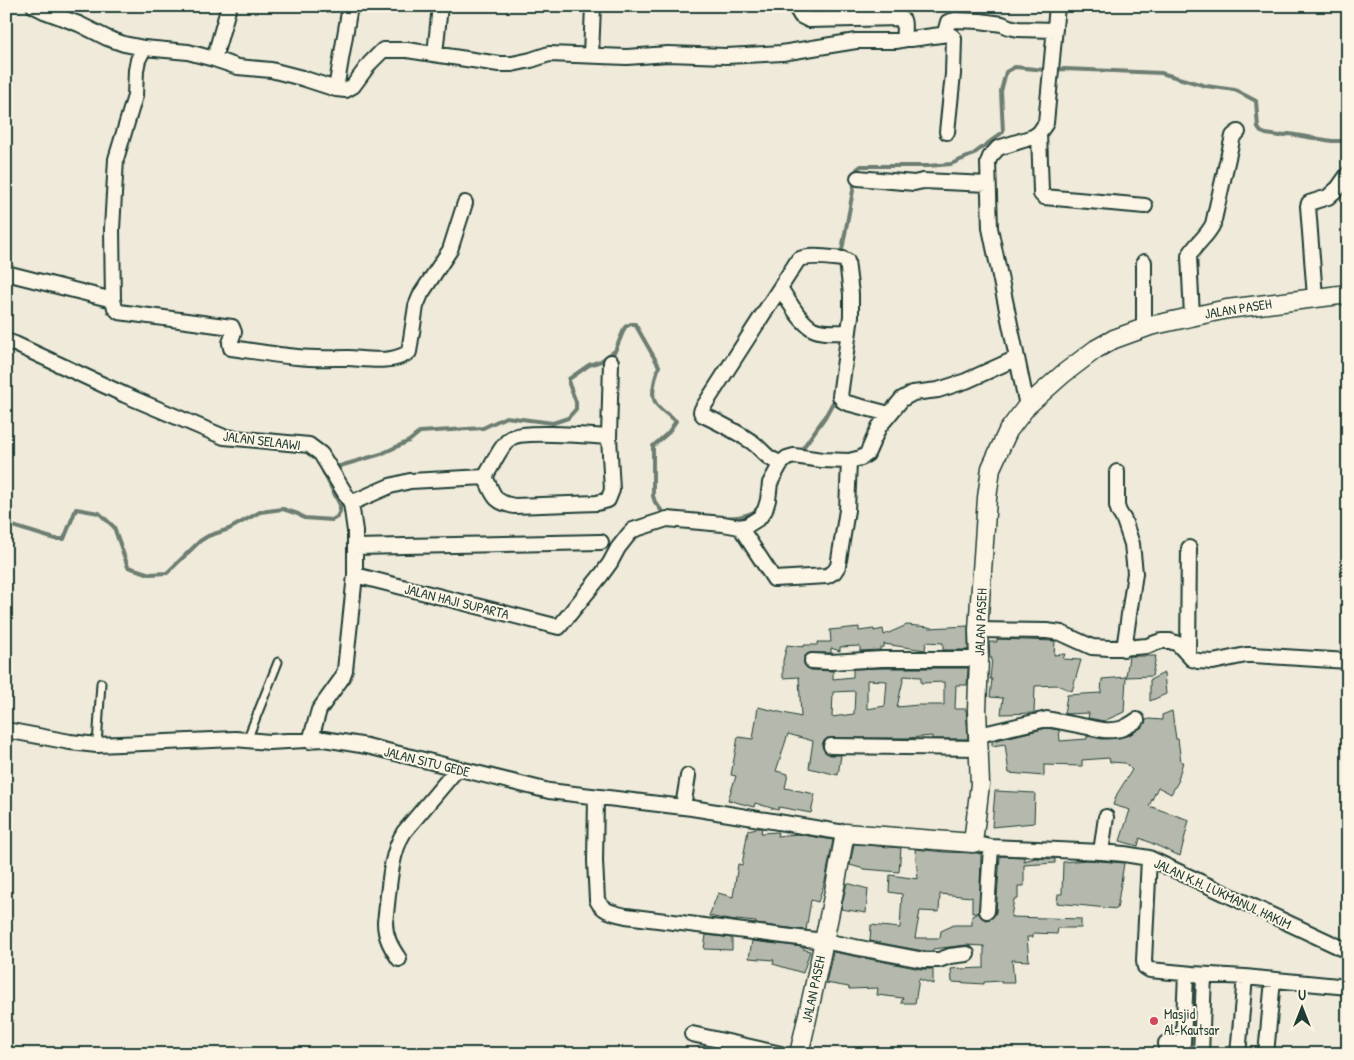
<svg xmlns="http://www.w3.org/2000/svg" width="1354" height="1060" font-family="'Patrick Hand',sans-serif">
<style>
.lines{fill:none;stroke-linecap:round;stroke-linejoin:round}
.stream{stroke:#6c7d71;stroke-width:4}
.building{fill:#b5b9ad;stroke:#1f3d34;fill-rule:evenodd}
.service-casing{stroke:#1f3d34;stroke-width:11}
.minor-casing{stroke:#1f3d34;stroke-width:18}
.tertiary-casing{stroke:#1f3d34;stroke-width:21}
.service{stroke:#fcf5e5;stroke-width:7}
.minor{stroke:#fcf5e5;stroke-width:14}
.tertiary{stroke:#fcf5e5;stroke-width:18}
.poi-dot{fill:#d1495b;stroke:#fcf5e5;stroke-width:2}
.labels{text-anchor:middle;dominant-baseline:central;stroke-width:4;stroke-linejoin:round;paint-order:stroke}
.street-label{font-size:14px;fill:#1f3d34;stroke:#fcf5e5}
.poi-label{font-size:14px;fill:#1f3d34;stroke:#fcf5e5;text-anchor:start}
</style>
<rect width="100%" height="100%" fill="#efeada"/>
<filter id="ink" filterUnits="userSpaceOnUse"><feTurbulence type="fractalNoise" baseFrequency=".02" numOctaves="2"/><feDisplacementMap in="SourceGraphic" scale="10" xChannelSelector="R" yChannelSelector="G"/><feConvolveMatrix kernelMatrix="1 2 1 2 8 2 1 2 1" color-interpolation-filters="sRGB"/></filter>
<g filter="url(#ink)">
<g class="lines">
<path class="stream" d="M 839,256 L 839,253 L 842,250 L 857,169 L 861,166 L 928,166 L 951,164 L 972,155 L 1003,132 L 1001,91 L 1006,72 L 1015,67 L 1045,70 L 1065,69 L 1161,73 L 1206,86 L 1235,90 L 1256,101 L 1258,128 L 1261,132 L 1266,134 L 1280,136 L 1289,134 L 1332,141 L 1348,141
M 797,452 L 800,452 L 825,417 L 837,395
M 333,468 L 381,454 L 409,441 L 420,432 L 483,428 L 506,417 L 553,423 L 568,418 L 576,409 L 576,402 L 569,384 L 569,379 L 589,365 L 601,361 L 615,351 L 625,327 L 631,324 L 635,324 L 659,366 C 656,375 650,393 655,402 C 658,409 670,416 676,421 L 668,433 L 653,446 L 653,496 L 655,502 L 664,514 L 666,514
M 718,517 C 732,518 746,518 759,509
M 6,524 L 55,539 L 64,539 L 76,509 L 99,513 L 114,527 L 128,567 L 150,574 L 167,573 L 200,541 L 208,536 L 229,529 L 260,512 L 283,509 L 298,514 L 304,518 L 332,520 L 337,517 L 340,511 L 340,505 L 323,471 L 327,470"/>
</g>
<path class="building" d="M 907,625 L 929,627 L 929,628 L 968,626 L 968,650 L 943,650 L 943,643 L 926,642 L 925,650 L 884,644 L 884,647 L 880,648 L 880,650 L 860,651 L 860,646 L 840,647 L 840,651 L 831,648 L 831,653 L 809,653 L 804,657 L 804,664 L 807,668 L 811,670 L 833,671 L 833,679 L 853,677 L 853,669 L 882,668 L 968,668 L 967,685 L 956,685 L 955,709 L 966,709 L 968,739 L 932,739 L 932,736 L 908,738 L 827,738 L 823,742 L 822,746 L 824,751 L 830,755 L 841,755 L 838,775 L 809,768 L 813,741 L 788,734 L 776,771 L 788,774 L 785,788 L 815,794 L 811,813 L 779,807 L 778,810 L 755,803 L 754,807 L 728,800 L 736,776 L 731,775 L 738,737 L 753,739 L 758,707 L 801,717 L 799,677 L 783,678 L 783,661 L 787,645 L 804,647 L 804,645 L 817,645 L 818,642 L 831,642 L 830,630 L 859,627 L 859,631 L 874,629 L 874,631 L 883,629 L 884,635 ZM 904,676 L 921,677 L 921,683 L 944,682 L 944,705 L 918,705 L 897,707 ZM 867,680 L 887,681 L 885,706 L 867,709 ZM 855,691 L 854,714 L 832,717 L 833,692 Z
M 997,639 L 1055,641 L 1054,655 L 1065,654 L 1063,659 L 1081,660 L 1072,691 L 1057,685 L 1035,686 L 1034,713 L 1001,714 L 1003,698 L 990,697 L 992,679 L 990,679 L 992,658 L 990,658 L 989,642 L 997,642 Z
M 1129,656 L 1156,656 L 1152,676 L 1126,677 Z
M 1164,673 L 1166,694 L 1150,701 L 1150,680 Z
M 1126,677 L 1124,712 L 1104,721 L 1088,718 L 1089,713 L 1064,714 L 1067,695 L 1101,693 L 1102,679 Z
M 1172,711 L 1176,739 L 1178,739 L 1181,762 L 1183,762 L 1178,779 L 1179,780 L 1171,794 L 1158,787 L 1149,806 L 1189,820 L 1180,856 L 1140,838 L 1138,846 L 1120,841 L 1130,810 L 1113,805 L 1117,794 L 1132,770 L 1125,763 L 1110,762 L 1109,758 L 1082,760 L 1082,766 L 1044,765 L 1044,776 L 1009,773 L 1005,744 L 992,746 L 992,741 L 1047,728 L 1059,730 L 1060,741 L 1087,739 L 1087,736 L 1102,739 L 1119,738 L 1129,735 L 1142,727 L 1145,724 L 1146,720 L 1149,719 L 1162,720 L 1162,715 Z
M 995,791 L 1035,793 L 1034,823 L 992,827 Z
M 757,828 L 762,828 L 761,833 L 778,832 L 777,836 L 798,834 L 833,840 L 825,881 L 818,902 L 811,900 L 806,930 L 755,924 L 756,922 L 736,920 L 736,921 L 723,919 L 709,916 L 718,893 L 733,897 L 738,864 L 742,865 L 748,830 Z
M 854,844 L 901,848 L 899,872 L 864,869 L 850,865 Z
M 915,849 L 944,852 L 977,853 L 981,854 L 981,859 L 979,913 L 972,913 L 972,897 L 940,894 L 939,912 L 920,911 L 915,938 L 940,938 L 941,931 L 954,925 L 972,925 L 972,916 L 979,913 L 982,918 L 986,920 L 990,919 L 994,916 L 996,912 L 1000,856 L 1024,857 L 1024,861 L 1035,858 L 1055,859 L 1055,863 L 1024,865 L 1024,886 L 1018,886 L 1018,899 L 1014,899 L 1011,917 L 1081,919 L 1081,928 L 1058,928 L 1057,934 L 1033,933 L 1033,937 L 1027,937 L 1029,961 L 1012,960 L 1014,983 L 1001,983 L 1001,981 L 984,982 L 984,984 L 952,982 L 951,969 L 960,968 L 960,969 L 984,968 L 984,946 L 966,945 L 933,949 L 933,951 L 924,951 L 870,941 L 871,925 L 900,928 L 902,894 L 889,892 L 890,875 L 918,879 Z
M 1087,860 L 1124,863 L 1117,909 L 1057,903 L 1058,894 L 1062,894 L 1063,862 Z
M 847,883 L 868,889 L 866,913 L 841,909 Z
M 706,935 L 732,938 L 732,950 L 704,949 Z
M 752,941 L 803,947 L 803,949 L 810,951 L 803,973 L 773,964 L 774,960 L 749,958 Z
M 833,952 L 921,969 L 933,969 L 933,984 L 919,979 L 915,1003 L 901,1003 L 903,998 L 877,995 L 878,988 L 849,989 L 849,987 L 826,983 Z"/>
<g class="lines">
<defs>
<path id="service" d="M 247,740 L 278,662
M 97,745 L 101,683"/>
<path id="minor" d="M 34,6 L 44,11 L 79,24 L 107,38 L 124,44 L 144,48 L 188,52 L 214,59 L 229,6
M 795,6 L 801,16 L 809,20 L 900,18 L 903,20 C 905,24 903,31 904,37 L 907,39 L 911,39 L 948,34 L 952,36 L 954,38 L 953,74 L 947,132
M 948,34 L 946,29 L 948,22 L 955,20 L 980,21 L 1002,24 L 1009,27 L 1018,29 L 1055,30
M 144,48 L 138,60 L 136,70 L 135,96 L 116,159 L 112,229 L 113,300 L 115,308 L 119,312 L 232,327 L 234,332 L 230,343 L 231,348 C 253,351 275,355 297,357 C 314,359 331,358 348,358 C 367,359 392,364 409,352 L 416,306 L 421,294 L 450,250 L 465,203
M 435,54 L 440,6
M 591,55 L 593,6
M 214,59 L 238,67 L 271,70 L 302,78 L 336,89 L 346,90 L 353,86 L 370,63 L 383,50 L 407,50 L 499,64 L 512,64 L 531,60 L 549,54 L 627,57 L 668,54 L 726,56 L 782,53 L 856,41 L 897,41 L 907,39
M 336,89 L 350,6
M 1039,133 L 1041,191 L 1041,194 L 1044,197 L 1145,206
M 858,178 L 914,183 L 923,181 L 988,184
M 1144,262 L 1144,328
M 6,273 L 113,300
M 780,288 C 789,301 799,321 813,329 C 824,334 838,332 849,332
M 1315,297 L 1308,206 L 1309,203 L 1328,197 L 1338,188 L 1348,174
M 1192,316 L 1189,256 C 1195,244 1207,237 1213,224 L 1233,136 L 1238,132
M 6,341 L 15,344 L 125,395 L 224,437 L 309,445 L 321,454 L 351,503 L 355,531 L 355,575 L 345,670 L 342,678 L 319,710 L 310,741
M 1027,406 L 990,228 L 988,162 L 990,157 L 998,148 L 1033,137 L 1039,133 L 1046,123 L 1057,6
M 849,461 L 861,458 L 867,454 L 879,427 L 902,399 L 913,393 L 938,390 L 966,381 L 1017,358
M 781,463 C 766,459 763,450 752,442 C 737,432 720,423 703,415 L 701,412 L 702,409 L 798,260 C 807,254 831,258 843,259 L 847,261 L 851,294 L 851,316 L 840,396 L 843,401 L 847,403 L 889,414
M 1117,472 L 1117,506 L 1119,512 L 1124,520 L 1132,544 L 1135,573 L 1124,649
M 485,477 C 494,495 493,502 514,506 L 597,503 L 608,500 L 612,490 L 609,437 L 611,362
M 351,503 L 390,486 L 410,481 L 485,477 C 491,468 502,443 511,438 C 522,430 592,436 609,437
M 355,547 L 601,542
M 355,575 L 559,627 L 602,574 L 610,563 L 618,548 L 629,534 L 633,530 L 667,519 L 723,524 L 740,527 L 748,525 L 759,518 L 765,510 L 768,500 L 770,483 L 781,463 L 787,458 L 794,456 L 822,460 L 849,461 L 847,510 L 838,566 L 834,572 L 827,576 L 774,579 L 740,527
M 978,630 L 1047,631 L 1061,633 L 1092,647 L 1109,648 L 1135,647 L 1147,646 L 1161,641 L 1170,641 L 1178,644 L 1192,659 L 1198,661 L 1213,662 L 1246,655 L 1253,655 L 1348,661
M 1188,655 L 1189,548
M 812,661 L 830,662 L 882,659 L 979,659
M 6,730 L 70,742 L 97,745 L 235,739 L 269,742 L 324,739 L 367,746 L 549,791 L 692,808 L 845,833
M 979,735 L 1047,719 L 1103,730 C 1119,731 1124,729 1137,720
M 831,746 L 979,748
M 596,797 L 595,861 L 597,900 C 603,912 614,913 626,916 L 823,941 L 923,960 L 939,960 L 950,956 L 967,954
M 683,807 L 688,776
M 973,843 L 991,847 L 1101,852 L 1124,854 L 1149,858 L 1348,951
M 1101,852 L 1106,817
M 1149,858 L 1144,961 L 1145,967 L 1150,970 L 1193,974 L 1245,977 L 1348,987
M 987,911 L 991,847
M 399,959 C 391,947 385,937 385,922 C 389,894 389,856 404,832 L 457,769
M 692,1034 L 781,1054
M 1166,1054 L 1166,1043 L 1183,1043 L 1186,974
M 1201,1054 L 1204,975
M 1238,1054 L 1245,977
M 1266,1054 L 1273,980"/>
<path id="tertiary" d="M 799,1054 C 816,980 832,907 845,833 L 973,843 L 980,784 L 977,710 L 979,659 L 978,630 L 987,498 L 991,468 L 1008,431 L 1027,406 L 1063,374 L 1096,349 L 1114,339 L 1150,326 L 1227,309 L 1348,294"/>
</defs>
<use href="#service" class="service-casing"/>
<use href="#minor" class="minor-casing"/>
<use href="#tertiary" class="tertiary-casing"/>
<use href="#service" class="service"/>
<use href="#minor" class="minor"/>
<use href="#tertiary" class="tertiary"/>
</g>
</g>
<circle class="poi-dot" cx="1154" cy="1021" r="5"/>
<g class="labels">
<g class="street-label">
<text transform="translate(1238 308) rotate(-9)">JALAN PASEH</text>
<text transform="translate(262 440) rotate(7)">JALAN SELAAWI</text>
<text transform="translate(457 601) rotate(14)">JALAN HAJI SUPARTA</text>
<text transform="translate(980 622) rotate(-88)">JALAN PASEH</text>
<text transform="translate(427 761) rotate(14)">JALAN SITU GEDE</text>
<text transform="translate(1223 893) rotate(25)">JALAN K.H. LUKMANUL HAKIM</text>
<text transform="translate(813 989) rotate(-78)">JALAN PASEH</text>
</g>
<g class="poi-label">
<text x="1164" y="1013">Masjid<tspan x="1164" dy="16">Al-Kautsar</tspan></text>
</g>
</g>
<rect width="1354" height="1060" fill="none" stroke="#fcf5e5" stroke-width="25"/>
<rect x="12" y="12" width="1329" height="1035" fill="none" stroke="#1f3d34" stroke-width="2" filter="url(#ink)"/>
<g transform="translate(1302 1008)" stroke="#fcf5e5" stroke-width="4" paint-order="stroke">
<path d="M0-4L9 19L0 12L-9 19Z" fill="#1f3d34"/>
<text y="-8" font-size="14" font-weight="bold" text-anchor="middle" fill="#1f3d34">U</text>
</g>
</svg>
